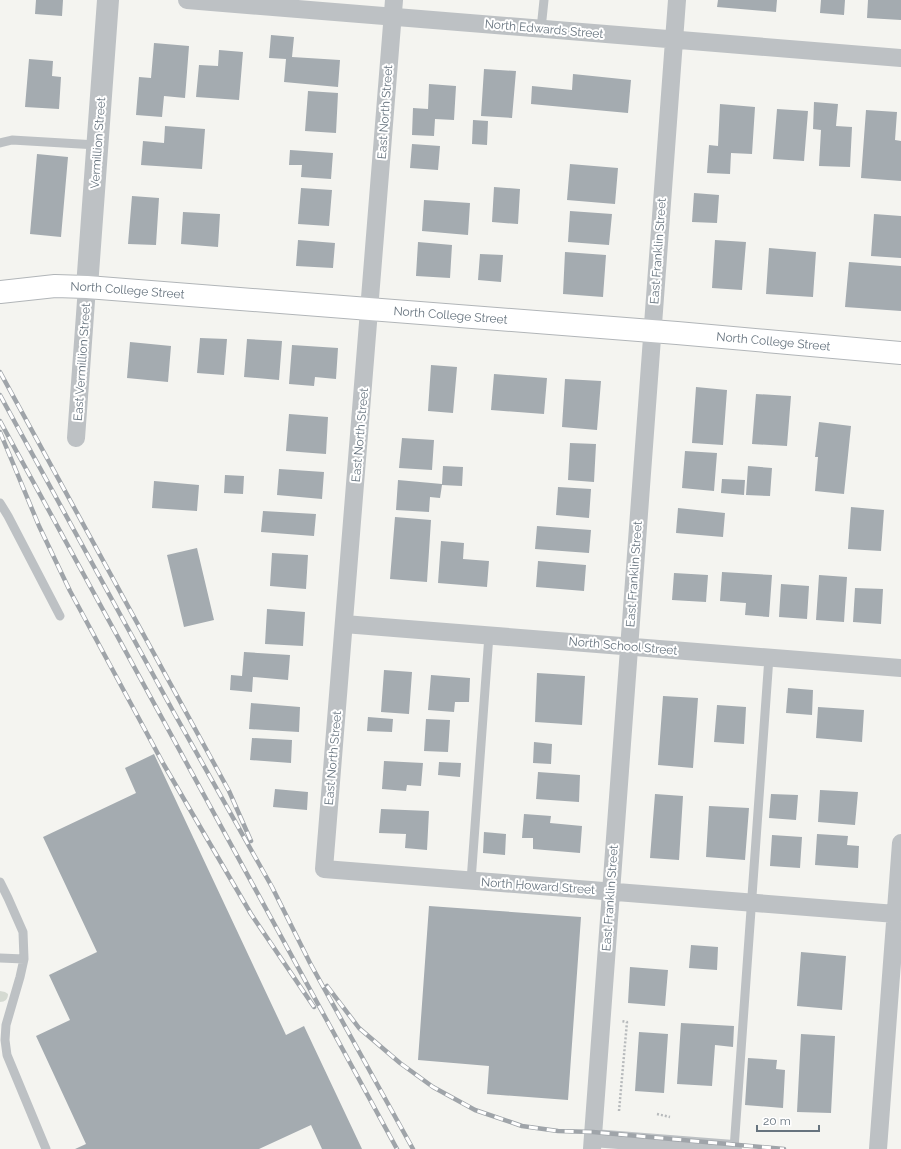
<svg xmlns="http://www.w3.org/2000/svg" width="901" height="1149" font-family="Raleway,sans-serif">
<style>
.green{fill:#d5dad2}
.building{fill:#a4abb0}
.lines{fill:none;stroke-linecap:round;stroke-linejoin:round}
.primary-casing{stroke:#b1b5b8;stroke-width:24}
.path{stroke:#b7babc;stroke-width:2.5;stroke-dasharray:2 2;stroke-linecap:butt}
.service{stroke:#bdc1c4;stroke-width:9}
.minor{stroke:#bdc1c4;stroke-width:18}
.tertiary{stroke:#bdc1c4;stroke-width:22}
.primary{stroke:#fff;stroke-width:22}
.rail-casing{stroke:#9fa4a9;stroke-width:4.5}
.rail{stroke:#fff;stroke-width:3;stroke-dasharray:9;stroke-linecap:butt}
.labels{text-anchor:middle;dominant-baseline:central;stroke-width:4;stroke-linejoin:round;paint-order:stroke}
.street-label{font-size:12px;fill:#66737e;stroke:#fff}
</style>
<rect width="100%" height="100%" fill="#f4f4f0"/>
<path class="green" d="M 0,991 L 5,992 L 8,994 C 8,999 5,1002 0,1002 Z"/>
<path class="building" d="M 36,0 L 63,0 L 62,16 L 35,14 Z
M 718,0 L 777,0 L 776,12 L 717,7 Z
M 821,0 L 845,0 L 844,15 L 820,13 Z
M 868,0 L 901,0 L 901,20 L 867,18 Z
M 271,35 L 294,37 L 292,57 L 340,60 L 338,87 L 284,82 L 286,59 L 269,58 Z
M 154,43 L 189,46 L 185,98 L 164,96 L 162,117 L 136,115 L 139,77 L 151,78 Z
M 219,50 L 243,52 L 239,100 L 196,97 L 199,65 L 218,66 Z
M 29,59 L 53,61 L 52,76 L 61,77 L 59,109 L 25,107 Z
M 484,69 L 516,71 L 512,118 L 481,116 Z
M 573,74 L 631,80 L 628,113 L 531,104 L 532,86 L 572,90 Z
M 429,84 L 456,86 L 454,120 L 435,119 L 434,136 L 412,135 L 413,108 L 428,109 Z
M 308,91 L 338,93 L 336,133 L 305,131 Z
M 814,102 L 838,104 L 836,126 L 852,127 L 850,167 L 819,166 L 821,130 L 813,129 Z
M 720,104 L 755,107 L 752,154 L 731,153 L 730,174 L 707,173 L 709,145 L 718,146 Z
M 777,109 L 808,111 L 804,161 L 773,159 Z
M 866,110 L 897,112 L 895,140 L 901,141 L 901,181 L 861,178 Z
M 473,120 L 488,121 L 487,145 L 472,144 Z
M 165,126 L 205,129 L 202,169 L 141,165 L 143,141 L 164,143 Z
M 412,144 L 440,146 L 438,170 L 410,168 Z
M 290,150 L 333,153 L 331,179 L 301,177 L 302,165 L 289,165 Z
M 37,154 L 68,157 L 61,237 L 30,234 Z
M 570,164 L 618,168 L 615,204 L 567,200 Z
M 494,187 L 520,189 L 518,224 L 492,222 Z
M 301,188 L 332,190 L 329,226 L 298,224 Z
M 694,193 L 719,195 L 717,223 L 692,222 Z
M 132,196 L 159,198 L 156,245 L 128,244 Z
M 424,200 L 470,203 L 468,235 L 422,231 Z
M 570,211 L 612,214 L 609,245 L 568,242 Z
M 183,212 L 220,214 L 218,247 L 181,244 Z
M 874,214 L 901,216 L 901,258 L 871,256 Z
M 298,240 L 335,243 L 333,268 L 296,266 Z
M 715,240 L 746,242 L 742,290 L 712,288 Z
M 418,242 L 452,245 L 450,278 L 416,276 Z
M 769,248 L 816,252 L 813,297 L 766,294 Z
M 565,252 L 606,255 L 603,297 L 563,294 Z
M 480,254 L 503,255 L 501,282 L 478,280 Z
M 849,262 L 901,266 L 901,311 L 845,307 Z
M 200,338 L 227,339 L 224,375 L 197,373 Z
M 247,339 L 282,341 L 279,380 L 244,377 Z
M 130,342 L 171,346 L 168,382 L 127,378 Z
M 292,345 L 338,348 L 336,379 L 315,377 L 314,386 L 289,384 Z
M 431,365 L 457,367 L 453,413 L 428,411 Z
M 494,374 L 547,378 L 544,414 L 491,410 Z
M 565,379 L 601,381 L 597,430 L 562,427 Z
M 696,387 L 727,390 L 723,445 L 692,443 Z
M 756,394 L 791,396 L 787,446 L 752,444 Z
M 289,414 L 328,417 L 326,454 L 286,451 Z
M 819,422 L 851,426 L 844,494 L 815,491 L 818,457 L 815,457 Z
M 402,438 L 434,440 L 432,470 L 399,468 Z
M 570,443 L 596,444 L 594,482 L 568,480 Z
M 685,451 L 717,453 L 714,491 L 682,488 Z
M 443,466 L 463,467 L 462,486 L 442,485 L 440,498 L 430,497 L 429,512 L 396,510 L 398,480 L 442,484 Z
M 748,466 L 772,468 L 770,496 L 746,495 Z
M 279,469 L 324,472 L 322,499 L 277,495 Z
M 225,475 L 244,476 L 243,494 L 224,493 Z
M 722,479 L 745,480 L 744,495 L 721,493 Z
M 154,481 L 199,485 L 197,511 L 152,508 Z
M 558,487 L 591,489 L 589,518 L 556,515 Z
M 851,507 L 884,510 L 881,551 L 848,549 Z
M 678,508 L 725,513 L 723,537 L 676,533 Z
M 263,511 L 316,514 L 314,536 L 261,532 Z
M 395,517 L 431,520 L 427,582 L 390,579 Z
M 537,526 L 591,530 L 589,553 L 535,549 Z
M 441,541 L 464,543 L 463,559 L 489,561 L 487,587 L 438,583 Z
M 197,548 L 214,620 L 184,627 L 167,555 Z
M 272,553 L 308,555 L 306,589 L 270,586 Z
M 538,561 L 586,565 L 584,591 L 536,587 Z
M 722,572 L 772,575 L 769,617 L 745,615 L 746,603 L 720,601 Z
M 674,573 L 708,575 L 706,602 L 672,600 Z
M 819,575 L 847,577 L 844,622 L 816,620 Z
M 781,584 L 809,586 L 807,619 L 779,617 Z
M 855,588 L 883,589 L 881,624 L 853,622 Z
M 267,609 L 305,612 L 303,646 L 265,644 Z
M 244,652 L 290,655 L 288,680 L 253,677 L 252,692 L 230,690 L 231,675 L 242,676 Z
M 384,670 L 412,672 L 409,714 L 381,712 Z
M 537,673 L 585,676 L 582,725 L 535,722 Z
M 431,675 L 470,678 L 469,702 L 455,702 L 454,712 L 428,710 Z
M 788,688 L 813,690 L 812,715 L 786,713 Z
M 663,696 L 698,698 L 693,768 L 658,765 Z
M 251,703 L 300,707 L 299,732 L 249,729 Z
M 717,705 L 746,707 L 744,744 L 714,742 Z
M 818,707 L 864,710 L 862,742 L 816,738 Z
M 368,717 L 393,719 L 392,732 L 367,731 Z
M 426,719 L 450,720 L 448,752 L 424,751 Z
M 252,738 L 292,740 L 291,763 L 250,760 Z
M 534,742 L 552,744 L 551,764 L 533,763 Z
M 154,754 L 286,1035 L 304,1026 L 362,1149 L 322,1149 L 311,1125 L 259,1149 L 75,1149 L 86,1144 L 36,1036 L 70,1020 L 49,975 L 97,952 L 43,837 L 136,793 L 125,768 Z
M 384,761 L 423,763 L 421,786 L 407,785 L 406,791 L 382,789 Z
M 439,762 L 461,763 L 460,777 L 438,775 Z
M 538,772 L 580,775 L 579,802 L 536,799 Z
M 275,789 L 308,792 L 307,810 L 273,807 Z
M 820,790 L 858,792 L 855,825 L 818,822 Z
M 655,794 L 683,796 L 679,860 L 650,858 Z
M 771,794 L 798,795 L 796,820 L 769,818 Z
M 709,806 L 749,808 L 745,860 L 706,857 Z
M 381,809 L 429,811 L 427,850 L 405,848 L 406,834 L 379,833 Z
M 524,814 L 551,816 L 550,823 L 582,826 L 580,853 L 533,849 L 533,838 L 522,838 Z
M 484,832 L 506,834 L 505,855 L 483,853 Z
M 817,834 L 848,836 L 847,845 L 859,846 L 858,868 L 815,865 Z
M 772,835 L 802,837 L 800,868 L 770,866 Z
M 429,906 L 581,917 L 568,1100 L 487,1094 L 489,1066 L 418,1060 Z
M 691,945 L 718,947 L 717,970 L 689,968 Z
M 801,952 L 846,956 L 842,1010 L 797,1006 Z
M 630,967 L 668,970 L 665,1006 L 628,1003 Z
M 681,1023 L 734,1026 L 733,1047 L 715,1045 L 712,1086 L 677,1084 Z
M 639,1032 L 668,1034 L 664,1093 L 635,1091 Z
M 801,1034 L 835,1036 L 831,1113 L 797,1112 Z
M 748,1058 L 777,1060 L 776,1069 L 785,1070 L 783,1108 L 745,1105 Z"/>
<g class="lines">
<defs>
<g id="primary">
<path id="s1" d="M 0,292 L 55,286 L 87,287 L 677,333 L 901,353"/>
</g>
</defs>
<use href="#primary" class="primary-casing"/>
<path class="path" d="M 619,1111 L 627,1022 L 621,1021
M 657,1114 L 670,1117"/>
<path class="service" d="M 541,29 L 544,0
M 0,143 L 12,140 L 97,145
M 0,503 L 8,516 L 60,616
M 471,881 L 489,635
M 0,882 L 8,898 L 23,932 L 24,959 L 20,977 L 6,1025 L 5,1040 L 7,1055 L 46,1149
M 0,958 L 24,959
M 734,1149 L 769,657"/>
<path class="minor" d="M 187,0 L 901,58
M 394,0 L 324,869 L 896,914
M 76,438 L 87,287
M 344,624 L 901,668
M 593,1138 L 733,1149
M 592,1149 L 677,0
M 878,1149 L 901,843"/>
<path class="tertiary" d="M 87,287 L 108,0"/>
<use href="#primary" class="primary"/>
<defs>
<path id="rail" d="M 0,372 L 229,791 L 251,841
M 0,395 L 173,711 L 272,887 L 310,963 L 413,1149
M 0,421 L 397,1149
M 0,432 L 39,526 L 70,591 L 164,765 L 251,914 L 314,1007
M 327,986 L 359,1028 L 400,1063 L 433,1087 L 475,1110 L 522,1126 L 558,1131 L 593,1132 L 784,1149"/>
</defs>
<use href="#rail" class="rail-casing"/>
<use href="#rail" class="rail"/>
</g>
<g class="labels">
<g class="street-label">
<text transform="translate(544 29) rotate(5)">North Edwards Street</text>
<text transform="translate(385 112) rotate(-86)">East North Street</text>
<text transform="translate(98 143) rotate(-86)">Vermillion Street</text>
<text transform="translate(658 251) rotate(-86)">East Franklin Street</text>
<text stroke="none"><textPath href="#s1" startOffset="128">North College Street</textPath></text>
<text stroke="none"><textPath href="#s1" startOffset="452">North College Street</textPath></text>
<text stroke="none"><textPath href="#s1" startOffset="776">North College Street</textPath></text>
<text transform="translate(82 362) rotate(-86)">East Vermillion Street</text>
<text transform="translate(360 435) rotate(-85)">East North Street</text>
<text transform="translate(634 574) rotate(-86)">East Franklin Street</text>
<text transform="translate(623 646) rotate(5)">North School Street</text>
<text transform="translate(333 758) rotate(-85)">East North Street</text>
<text transform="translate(538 886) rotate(4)">North Howard Street</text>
<text transform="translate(610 898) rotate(-86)">East Franklin Street</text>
</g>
</g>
<path d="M757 1125v6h62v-6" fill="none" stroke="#66737e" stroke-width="2"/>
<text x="763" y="1125" font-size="12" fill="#66737e" stroke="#ffffff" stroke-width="3" paint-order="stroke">20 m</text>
</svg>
